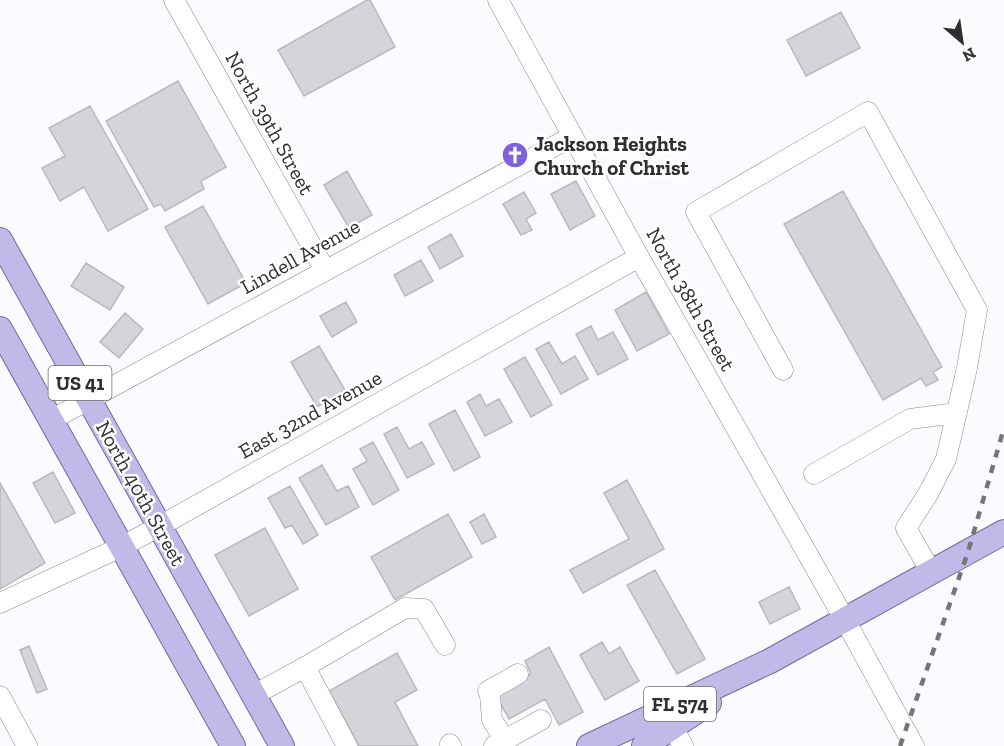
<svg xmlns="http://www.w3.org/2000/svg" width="1004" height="746" font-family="'Zilla Slab',serif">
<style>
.building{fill:#d4d4da;stroke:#b8b8be;stroke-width:1.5}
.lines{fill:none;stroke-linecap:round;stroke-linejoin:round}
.minor-casing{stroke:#88888e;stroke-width:21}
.major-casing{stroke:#736a9f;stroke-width:26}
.minor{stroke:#fff;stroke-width:20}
.major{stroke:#c1b9e8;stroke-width:24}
.rail{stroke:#767579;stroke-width:4.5;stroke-dasharray:8 8;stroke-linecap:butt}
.labels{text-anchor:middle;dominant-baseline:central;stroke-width:5;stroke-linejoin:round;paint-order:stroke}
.shield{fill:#fff;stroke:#6d6d70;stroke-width:1.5}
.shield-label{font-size:20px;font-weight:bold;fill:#2f2f32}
.street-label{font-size:21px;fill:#2f2f32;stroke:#fff}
.poi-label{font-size:21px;font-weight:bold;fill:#2f2f32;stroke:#fff;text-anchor:start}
</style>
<rect width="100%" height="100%" fill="#fbfafe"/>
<path class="building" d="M 367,0 L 370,0 L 395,47 L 304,96 L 278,50 Z
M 841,12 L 860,48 L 806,76 L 787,40 Z
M 178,81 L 226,167 L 201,181 L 204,189 L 165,211 L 161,204 L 154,207 L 106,121 Z
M 90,106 L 148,209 L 108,231 L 84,187 L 60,201 L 42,168 L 65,156 L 49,128 Z
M 347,171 L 372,215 L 349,228 L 324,185 Z
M 576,181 L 595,216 L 570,230 L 551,194 Z
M 843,191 L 942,367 L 933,372 L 938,380 L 926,386 L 921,378 L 883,400 L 784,224 Z
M 524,192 L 536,213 L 526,219 L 532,230 L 521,235 L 503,204 Z
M 203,206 L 246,283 L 208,304 L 165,227 Z
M 451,234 L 463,256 L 440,269 L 428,247 Z
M 421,260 L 433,281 L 405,296 L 394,275 Z
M 86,263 L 124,287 L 110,310 L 71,286 Z
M 646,292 L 669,334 L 637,351 L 615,310 Z
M 346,302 L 357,322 L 332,337 L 320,316 Z
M 125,313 L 143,329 L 119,358 L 100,342 Z
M 591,326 L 598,340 L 613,332 L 628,359 L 598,375 L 576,334 Z
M 549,342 L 562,364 L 575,356 L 588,379 L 561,394 L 536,349 Z
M 319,346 L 345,390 L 317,407 L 291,362 Z
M 525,357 L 552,405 L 531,417 L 504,369 Z
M 480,394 L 486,406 L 499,399 L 512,422 L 485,436 L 467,402 Z
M 455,410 L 480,457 L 454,471 L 429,424 Z
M 397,427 L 409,449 L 422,442 L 434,464 L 407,478 L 384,434 Z
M 373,442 L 399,490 L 373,505 L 353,469 L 367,461 L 360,449 Z
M 322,465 L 337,491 L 348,486 L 359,507 L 326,525 L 299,478 Z
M 53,472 L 75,513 L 55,523 L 33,483 Z
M 627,480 L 664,549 L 583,593 L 570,570 L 629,539 L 604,493 Z
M 0,483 L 45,563 L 0,589 Z
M 290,486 L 318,535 L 303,544 L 292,525 L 285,528 L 268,498 Z
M 448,514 L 472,557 L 395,600 L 371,557 Z
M 484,514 L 496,537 L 482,544 L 470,522 Z
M 265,528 L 298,589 L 249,616 L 215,555 Z
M 655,570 L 705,659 L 677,674 L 627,585 Z
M 789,587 L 800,609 L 770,624 L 759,602 Z
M 602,642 L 609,654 L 620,647 L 639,681 L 605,700 L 580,655 Z
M 29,646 L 47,689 L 37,693 L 20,650 Z
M 549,647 L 583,712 L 559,725 L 545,699 L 509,719 L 495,694 L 531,674 L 525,661 Z
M 397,653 L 417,690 L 395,702 L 418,746 L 359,746 L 329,691 Z"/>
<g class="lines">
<defs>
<path id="minor" d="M 174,0 L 325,270
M 498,0 L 639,257 L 845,620 L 914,746
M 783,370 L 696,212 L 868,112 L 977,310 L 967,368 L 946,459 L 928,494 L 906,528 L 931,572
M 51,420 L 573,136
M 814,474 L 910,419 L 957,413
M 0,603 L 121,547 L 160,526 L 639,257
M 305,667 L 405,608 L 424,609 L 445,645
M 254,695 L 305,667 L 347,746
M 0,696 L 27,746
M 673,727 L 683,746
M 505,740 L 492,720 L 490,695 L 488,691 L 518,674
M 450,744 L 451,746
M 494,746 L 541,720"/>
<path id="major" d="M 0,240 L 282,746
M 0,329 L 233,746
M 589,746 L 770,661 L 1004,532
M 644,746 L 709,703"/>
</defs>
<use href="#minor" class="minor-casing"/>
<use href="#major" class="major-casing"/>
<use href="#minor" class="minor"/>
<use href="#major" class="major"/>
<path class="rail" d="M 900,746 L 968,552 L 1004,428"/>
</g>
<defs>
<symbol id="church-disc" viewBox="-11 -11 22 22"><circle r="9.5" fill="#7e62dd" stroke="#fff"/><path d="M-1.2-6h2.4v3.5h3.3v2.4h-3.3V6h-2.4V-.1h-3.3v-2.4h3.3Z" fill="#fff"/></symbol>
</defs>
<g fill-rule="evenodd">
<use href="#church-disc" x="500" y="140" width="30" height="30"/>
</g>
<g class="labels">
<g class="shield">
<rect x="48.5" y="366" width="63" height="34" rx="4.5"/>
<rect x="644" y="687" width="72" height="34" rx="4.5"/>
</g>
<g class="shield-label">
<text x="80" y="383">US 41</text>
<text x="680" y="704">FL 574</text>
</g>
<g class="street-label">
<text transform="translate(270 123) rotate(61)">North 39th Street</text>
<text transform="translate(300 256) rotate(-29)">Lindell Avenue</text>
<text transform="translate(691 299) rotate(61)">North 38th Street</text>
<text transform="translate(310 414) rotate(-29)">East 32nd Avenue</text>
<text transform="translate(141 493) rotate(61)">North 40th Street</text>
</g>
<g class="poi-label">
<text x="534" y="143">Jackson Heights<tspan x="534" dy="24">Church of Christ</tspan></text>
</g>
</g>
<g transform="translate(962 42) rotate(151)" stroke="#ffffff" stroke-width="4.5" paint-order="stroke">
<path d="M0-4.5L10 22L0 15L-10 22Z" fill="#2f2f32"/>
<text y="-9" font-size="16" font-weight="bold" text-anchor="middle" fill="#2f2f32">N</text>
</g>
</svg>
